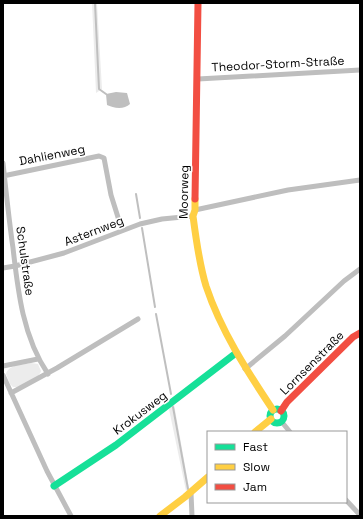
<svg xmlns="http://www.w3.org/2000/svg" width="363" height="519" font-family="'Space Grotesk',sans-serif">
<style>
.green{fill:#ececec}
.water{fill:#bfbfbf}
.lines{fill:none;stroke-linecap:round;stroke-linejoin:round}
.stream{stroke:#bfbfbf;stroke-width:2}
.street{stroke:#bebebe;stroke-width:5}
.fast{stroke:#16e098;stroke-width:7}
.slow{stroke:#ffcf43;stroke-width:7}
.jam{stroke:#f24e42;stroke-width:7}
.labels{text-anchor:middle;dominant-baseline:central;stroke-width:3.5;stroke-linejoin:round;paint-order:stroke}
.street-label{font-size:12px;fill:#000;stroke:#fff}
</style>
<rect width="100%" height="100%" fill="#fff"/>
<path class="green" d="M 92,3 L 97,3 L 102,89 L 96,93 Z
M 31,363 L 38,364 L 41,371 C 39,379 21,388 13,387 L 10,384 L 6,374 C 9,364 22,365 31,363 Z
M 174,404 L 189,488 L 186,491 L 169,409 Z"/>
<path class="water" d="M 116,92 L 127,93 L 130,104 C 124,110 113,108 107,105 L 106,94 Z"/>
<g class="lines">
<path class="stream" d="M 95,3 L 99,89 L 106,94
M 136,194 L 140,218
M 142,228 L 155,307
M 156,314 L 171,394
M 173,407 L 188,489"/>
<path class="street" d="M 198,79 L 360,70
M 3,163 C 6,191 9,220 13,248 C 18,292 23,337 48,374
M 3,176 L 99,156 L 104,158 L 111,195 L 122,230
M 195,210 L 288,190 L 360,180
M 3,268 L 15,266 L 64,253 L 140,224 L 162,219 L 193,216
M 3,366 L 38,359
M 245,369 L 285,336 L 344,281 L 360,269
M 3,375 L 47,471 L 71,516
M 11,393 L 57,368 L 138,319
M 281,421 L 290,432
M 191,493 L 192,516
M 346,500 L 360,515"/>
<path class="fast" d="M270 416a7 7 0 1 1 14 0a7 7 0 1 1-14 0Z
M 54,486 L 116,445 L 236,353"/>
<path class="slow" d="M 195,199 L 195,210 L 193,216 C 196,239 199,263 206,286 C 221,331 247,371 273,410
M 255,432 L 271,419
M 160,516 L 185,497 L 208,477"/>
<path class="jam" d="M 195,199 L 198,3
M 281,411 L 287,402 L 353,337 L 360,333"/>
</g>
<g class="labels">
<g class="street-label">
<text transform="translate(278 64) rotate(-3)">Theodor-Storm-Straße</text>
<text transform="translate(52 155) rotate(-11)">Dahlienweg</text>
<text transform="translate(184 192) rotate(-89)">Moorweg</text>
<text transform="translate(94 231) rotate(-21)">Asternweg</text>
<text transform="translate(25 261) rotate(82)">Schulstraße</text>
<text transform="translate(312 363) rotate(-45)">Lornsenstraße</text>
<text transform="translate(140 413) rotate(-37)">Krokusweg</text>
</g>
</g>
<rect width="363" height="519" fill="none" stroke="#000000" stroke-width="8"/>
<rect x="207" y="431" width="140" height="72" fill="#ffffff" stroke="#999999"/>
<rect x="215" y="444" width="20" height="6" fill="#16e098" stroke="#999999"/>
<text x="243" y="451" font-size="12" fill="#000000">Fast</text>
<rect x="215" y="464" width="20" height="6" fill="#ffcf43" stroke="#999999"/>
<text x="243" y="471" font-size="12" fill="#000000">Slow</text>
<rect x="215" y="484" width="20" height="6" fill="#f24e42" stroke="#999999"/>
<text x="243" y="491" font-size="12" fill="#000000">Jam</text>
</svg>
